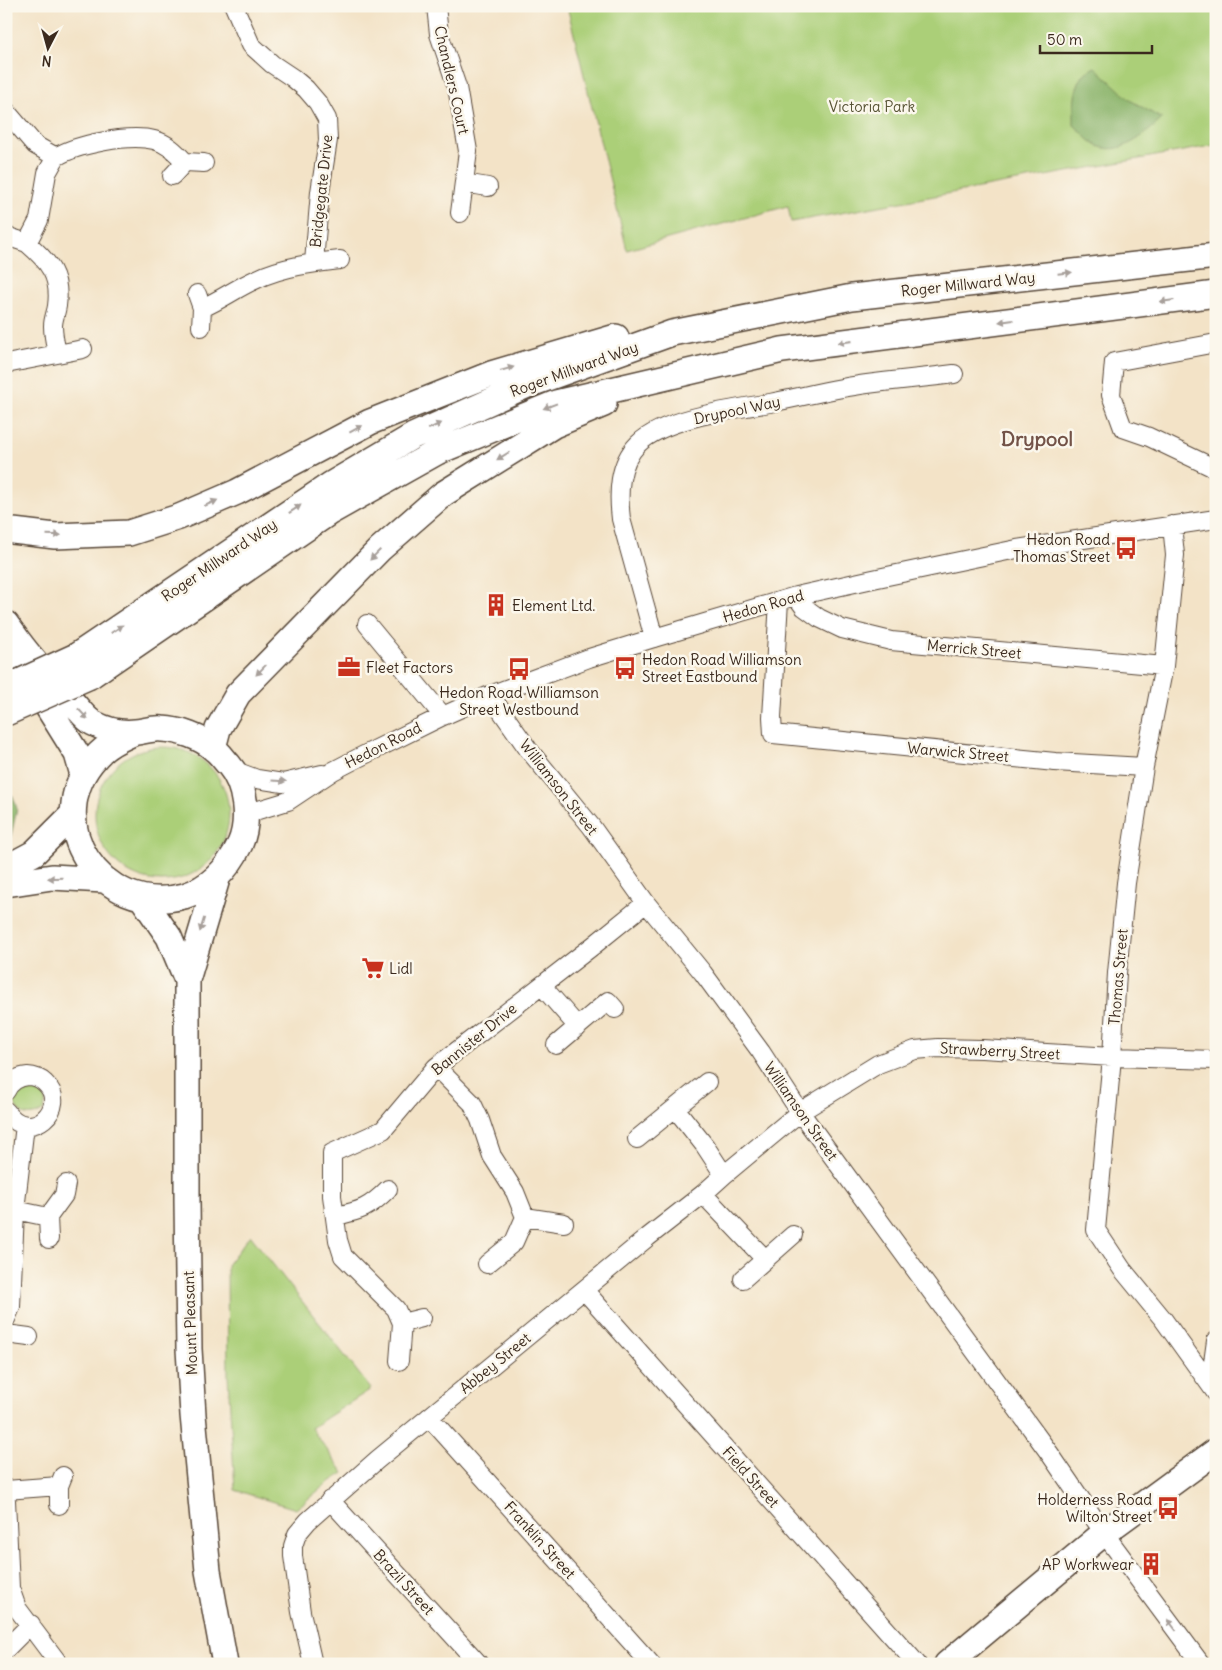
<svg xmlns="http://www.w3.org/2000/svg" width="1222" height="1670" font-family="Delius,sans-serif">
<style>
.green{fill:#abcf78;stroke:#737c4b}
.forest{fill:#88b268;stroke:#626e43}
.lines{fill:none;stroke-linecap:round;stroke-linejoin:round}
.minor-casing{stroke:#574637;stroke-width:20}
.highway-casing{stroke:#574637;stroke-width:28}
.minor{stroke:#fff;stroke-width:18}
.highway{stroke:#fff;stroke-width:25}
.highway-bridge-casing{stroke:#574637;stroke-width:28;stroke-linecap:butt}
.highway-bridge{stroke:#fff;stroke-width:25}
.oneway{fill:#a79f9a}
.labels{text-anchor:middle;dominant-baseline:central;stroke-width:5;stroke-linejoin:round;paint-order:stroke}
.street-label{font-size:15px;fill:#3b2a1e;stroke:#fbf7ec}
.park-label{font-size:15px;fill:#575334;stroke:#fbf7ec}
.poi-label{font-size:15px;fill:#3b2a1e;stroke:#fbf7ec;text-anchor:start}
.district-label{font-size:20px;font-weight:bold;fill:#735348;stroke:#fbf7ec}
</style>
<rect width="100%" height="100%" fill="#fbf7ec"/>
<filter id="ink" filterUnits="userSpaceOnUse"><feTurbulence type="fractalNoise" baseFrequency=".02" numOctaves="2"/><feDisplacementMap in="SourceGraphic" scale="10" xChannelSelector="R" yChannelSelector="G"/><feConvolveMatrix kernelMatrix="1 2 1 2 8 2 1 2 1" color-interpolation-filters="sRGB"/></filter>
<filter id="wash" filterUnits="userSpaceOnUse"><feTurbulence type="fractalNoise" baseFrequency=".0096" numOctaves="4" result="noise"/><feDisplacementMap in="SourceGraphic" scale="20" xChannelSelector="R" yChannelSelector="G"/><feGaussianBlur stdDeviation="1.12" result="paint"/><feColorMatrix in="noise" values="0 0 0 0 0 0 0 0 0 0 0 0 0 0 0 0 0 1.4 0 .05"/><feComposite in="paint" operator="in"/></filter>
<g filter="url(#wash)">
<rect width="100%" height="100%" fill="#f3e3c7"/>
<path class="green" d="M 567,6 L 1216,6 L 1216,145 L 791,222 L 788,206 L 627,250 Z
M95 814a67 67 0 1 1 134 0a67 67 0 1 1-134 0Z
M 30,1082 L 47,1093 L 44,1110 C 41,1112 37,1115 33,1115 C 18,1119 8,1098 19,1087 C 22,1085 26,1084 30,1082 Z
M 250,1235 L 371,1389 L 311,1428 L 344,1473 L 325,1485 L 296,1509 L 235,1490 L 228,1376 L 227,1265 Z"/>
<path class="forest" d="M 1095,67 L 1130,100 L 1162,119 C 1144,135 1119,159 1094,144 C 1087,139 1081,131 1074,125 C 1074,109 1073,91 1082,77 C 1085,72 1091,69 1095,67 Z
M 6,792 L 13,796 L 17,809 L 10,840 L 6,842 Z"/>
</g>
<g filter="url(#ink)">
<g class="lines">
<defs>
<path id="minor" d="M 234,6 L 251,45 L 272,64 L 293,78 L 306,89 L 318,103 L 327,119 L 328,140 L 320,192 L 314,262
M 436,6 L 439,34 L 457,87 L 468,151 L 460,213
M 6,111 L 35,145 L 56,157 C 77,144 129,134 154,140 C 167,143 176,152 185,162
M 56,157 L 47,173 L 39,220 L 27,243 C 49,262 61,276 57,306 C 56,313 53,319 53,326 C 53,335 55,344 57,353
M 172,176 L 185,162 L 204,163
M 464,183 L 488,187
M 6,236 L 27,243
M 197,294 L 202,308 L 201,327
M 202,308 C 221,300 238,287 257,279 C 282,267 312,263 340,260
M 1216,343 L 1114,362 L 1111,395 L 1123,428 L 1149,437 L 1216,469
M 6,364 L 83,349
M 1172,525 L 1175,555 L 1164,666 L 1144,767 L 1126,883 L 1117,973 L 1112,1057 L 1096,1230 L 1122,1269 L 1163,1319 L 1216,1393
M 796,596 L 804,607 L 819,618 L 842,629 L 891,641 L 1164,666
M 779,601 L 772,717 L 773,734 L 1055,762 L 1144,767
M 367,624 L 443,716
M 654,638 L 621,519 C 618,494 618,464 638,444 C 664,418 734,409 770,403 C 802,397 835,388 867,384 C 896,380 925,378 954,374
M 490,695 L 528,749 L 591,826 L 646,903 L 703,973 L 761,1052 L 800,1112 L 1050,1454 L 1104,1533 L 1201,1664
M 233,770 L 257,779 L 283,783 L 322,774
M 245,814 L 288,801 L 333,771 L 358,758 L 443,716 L 490,695 L 589,658 L 654,638 L 796,596 L 873,579 L 1017,549 L 1216,519
M 542,986 L 578,1027
M 556,1045 L 608,1001 L 615,1009
M 436,1067 L 472,1103 L 480,1120 L 492,1156 L 515,1192 L 525,1217 L 514,1242 L 487,1264
M 6,1091 C 10,1082 18,1077 28,1076 C 34,1076 41,1079 45,1083 C 71,1107 29,1146 6,1111
M 675,1108 L 705,1146 L 724,1175
M 637,1139 L 707,1082
M 703,1194 L 765,1259
M 15,1210 L 48,1217
M 335,1216 C 361,1211 369,1208 388,1189
M 525,1217 L 564,1223
M 49,1239 L 48,1217 L 64,1195 L 66,1184
M 743,1279 L 793,1235
M 584,1290 L 917,1664
M 6,1319 L 11,1307 L 15,1210 L 25,1125
M 402,1323 L 422,1318
M 6,1334 L 29,1337
M 399,1361 L 402,1323 L 396,1309 L 343,1256 L 338,1240 L 332,1196 L 332,1153 L 383,1130 L 436,1067 L 594,945 L 646,903
M 1210,1384 L 1216,1341
M 429,1417 L 651,1664
M 6,1490 L 59,1486
M 6,1500 L 10,1588 L 17,1608 L 59,1664
M 330,1500 L 479,1664
M 59,1505 L 59,1486 L 63,1476
M 6,1649 L 31,1624
M 313,1664 L 301,1612 L 293,1556 L 293,1546 L 297,1534 L 308,1521 L 377,1460 L 648,1237 L 703,1194 L 724,1175 L 800,1112 L 878,1064 L 915,1050 L 938,1048 L 982,1049 L 1112,1057 L 1216,1060"/>
<path id="highway" d="M 6,529 L 13,531 L 55,536 L 129,533 L 179,517 L 237,492 L 370,422 L 491,374 L 616,337
M 6,624 C 14,635 22,647 31,657 C 44,673 58,687 72,702 C 78,708 85,719 93,723 C 106,730 121,734 136,732 C 144,731 154,728 162,729 C 180,730 201,737 214,749 C 220,753 224,760 229,765 C 246,785 250,821 240,844 C 228,869 211,888 184,896 C 100,918 38,821 96,757 C 106,745 120,739 133,733
M 76,656 L 330,485 L 413,436 L 525,386 L 672,333 L 852,297 L 1216,256
M 6,663 L 34,685 L 77,754 L 83,775
M 90,676 L 330,512 L 437,452 L 556,403 L 782,350 L 1216,294
M 213,748 L 218,729 L 238,694 L 380,549 L 443,494 L 554,425 L 604,404
M 6,868 L 34,853 L 73,814
M 217,879 L 187,980 L 187,1201 L 189,1349 L 193,1415 L 208,1571 L 225,1664
M 6,884 L 52,877 L 104,880
M 142,898 L 169,937 L 187,980
M 947,1664 L 1104,1533 L 1216,1451"/>
</defs>
<use href="#minor" class="minor-casing"/>
<use href="#highway" class="highway-casing"/>
<use href="#minor" class="minor"/>
<use href="#highway" class="highway"/>
<defs>
<path id="highway-bridge" d="M 6,688 L 76,656
M 6,713 L 90,676"/>
</defs>
<use href="#highway-bridge" class="highway-bridge-casing"/>
<use href="#highway-bridge" class="highway-bridge"/>
</g>
<defs><path id="oneway-solid" d="M-6-.8H1V-3.2L6.5 0L1 3.2V.8H-6Z" transform="scale(1.25)"/></defs>
<g class="oneway">
<use href="#oneway-solid" transform="translate(1065 273) rotate(-6)"/>
<use href="#oneway-solid" transform="translate(1167 301) rotate(173)"/>
<use href="#oneway-solid" transform="translate(1006 321) rotate(173)"/>
<use href="#oneway-solid" transform="translate(845 342) rotate(173)"/>
<use href="#oneway-solid" transform="translate(507 369) rotate(-16)"/>
<use href="#oneway-solid" transform="translate(550 406) rotate(159)"/>
<use href="#oneway-solid" transform="translate(435 426) rotate(-24)"/>
<use href="#oneway-solid" transform="translate(356 429) rotate(-28)"/>
<use href="#oneway-solid" transform="translate(503 456) rotate(148)"/>
<use href="#oneway-solid" transform="translate(211 503) rotate(-24)"/>
<use href="#oneway-solid" transform="translate(295 509) rotate(-34)"/>
<use href="#oneway-solid" transform="translate(54 535) rotate(2)"/>
<use href="#oneway-solid" transform="translate(375 555) rotate(135)"/>
<use href="#oneway-solid" transform="translate(117 629) rotate(-34)"/>
<use href="#oneway-solid" transform="translate(261 670) rotate(134)"/>
<use href="#oneway-solid" transform="translate(83 714) rotate(47)"/>
<use href="#oneway-solid" transform="translate(279 781) rotate(3)"/>
<use href="#oneway-solid" transform="translate(55 878) rotate(179)"/>
<use href="#oneway-solid" transform="translate(202 925) rotate(107)"/>
<use href="#oneway-solid" transform="translate(1172 1625) rotate(-127)"/>
</g>
</g>
<defs>
<symbol id="bus-bare" viewBox="-9 -9 18 18"><path d="M-5-6H5V4H4V6H2V4H-2V6H-4V4H-5ZM-3.5-4V0h7V-4ZM-3.5 1.2v1.5H-2V1.2ZM2 1.2v1.5H3.5V1.2Z" fill="#c8321e" stroke="#fbf7ec" stroke-width="2.5" paint-order="stroke"/></symbol>
<symbol id="building-bare" viewBox="-9 -9 18 18"><path d="M-4-6H4V6H1V3H-1V6H-4ZM-2.5-4.3h1.7v1.8h-1.7ZM.8-4.3h1.7v1.8H.8ZM-2.5-1h1.7V.8h-1.7ZM.8-1h1.7V.8H.8Z" fill="#c8321e" stroke="#fbf7ec" stroke-width="2.5" paint-order="stroke"/></symbol>
<symbol id="office-bare" viewBox="-9 -9 18 18"><path d="M-6-3h4V-5.5h4V-3h4V5H-6ZM-1-4.5V-3h2v-1.5ZM-6 0V1H6V0Z" fill="#c8321e" stroke="#fbf7ec" stroke-width="2.5" paint-order="stroke"/></symbol>
<symbol id="supermarket-bare" viewBox="-9 -9 18 18"><path d="M-6-5.5h2.5l.6 2H6L4.5 2H-2.5L-4.4-4H-6ZM-1.5 3.2a1.3 1.3 0 1 0 .1 0ZM3 3.2a1.3 1.3 0 1 0 .1 0Z" fill="#c8321e" stroke="#fbf7ec" stroke-width="2.5" paint-order="stroke"/></symbol>
</defs>
<g fill-rule="evenodd">
<use href="#bus-bare" x="1110" y="532" width="32" height="32"/>
<use href="#building-bare" x="480" y="589" width="32" height="32"/>
<use href="#office-bare" x="333" y="651" width="32" height="32"/>
<use href="#bus-bare" x="609" y="652" width="32" height="32"/>
<use href="#bus-bare" x="503" y="653" width="32" height="32"/>
<use href="#supermarket-bare" x="357" y="952" width="32" height="32"/>
<use href="#bus-bare" x="1152" y="1492" width="32" height="32"/>
<use href="#building-bare" x="1135" y="1548" width="32" height="32"/>
</g>
<g class="labels">
<g class="street-label">
<text transform="translate(452 80) rotate(77)">Chandlers Court</text>
<text transform="translate(321 191) rotate(-84)">Bridgegate Drive</text>
<text transform="translate(968 284) rotate(-6)">Roger Millward Way</text>
<text transform="translate(574 369) rotate(-20)">Roger Millward Way</text>
<text transform="translate(737 410) rotate(-12)">Drypool Way</text>
<text transform="translate(219 560) rotate(-34)">Roger Millward Way</text>
<text transform="translate(763 606) rotate(-16)">Hedon Road</text>
<text transform="translate(974 649) rotate(5)">Merrick Street</text>
<text transform="translate(383 745) rotate(-27)">Hedon Road</text>
<text transform="translate(958 752) rotate(5)">Warwick Street</text>
<text transform="translate(559 787) rotate(52)">Williamson Street</text>
<text transform="translate(1118 977) rotate(-85)">Thomas Street</text>
<text transform="translate(474 1039) rotate(-39)">Bannister Drive</text>
<text transform="translate(1000 1051) rotate(3)">Strawberry Street</text>
<text transform="translate(801 1111) rotate(55)">Williamson Street</text>
<text transform="translate(190 1323) rotate(-92)">Mount Pleasant</text>
<text transform="translate(495 1363) rotate(-39)">Abbey Street</text>
<text transform="translate(751 1477) rotate(48)">Field Street</text>
<text transform="translate(540 1540) rotate(48)">Franklin Street</text>
<text transform="translate(404 1582) rotate(48)">Brazil Street</text>
</g>
<g class="park-label">
<text x="872" y="106">Victoria Park</text>
</g>
<g class="poi-label">
<text x="1110" y="539" text-anchor="end">Hedon Road<tspan x="1110" dy="17">Thomas Street</tspan></text>
<text x="512" y="605">Element Ltd.</text>
<text x="642" y="659">Hedon Road Williamson<tspan x="642" dy="17">Street Eastbound</tspan></text>
<text x="366" y="667">Fleet Factors</text>
<text x="519" y="692" text-anchor="middle">Hedon Road Williamson<tspan x="519" dy="17">Street Westbound</tspan></text>
<text x="389" y="968">Lidl</text>
<text x="1152" y="1499" text-anchor="end">Holderness Road<tspan x="1152" dy="17">Wilton Street</tspan></text>
<text x="1134" y="1564" text-anchor="end">AP Workwear</text>
</g>
<g class="district-label">
<text x="1037" y="438">Drypool</text>
</g>
</g>
<rect width="1222" height="1670" fill="none" stroke="#fbf7ec" stroke-width="25"/>
<g transform="translate(48 48) rotate(186)" stroke="#fbf7ec" stroke-width="4" paint-order="stroke">
<path d="M0-4L9 19L0 12L-9 19Z" fill="#3b2a1e"/>
<text y="-8" font-size="14" font-weight="bold" text-anchor="middle" fill="#3b2a1e">N</text>
</g>
<path d="M1040 45v8h112v-8" fill="none" stroke="#3b2a1e" stroke-width="2.5"/>
<text x="1047" y="45" font-size="15" fill="#3b2a1e" stroke="#fbf7ec" stroke-width="4" paint-order="stroke">50 m</text>
</svg>
